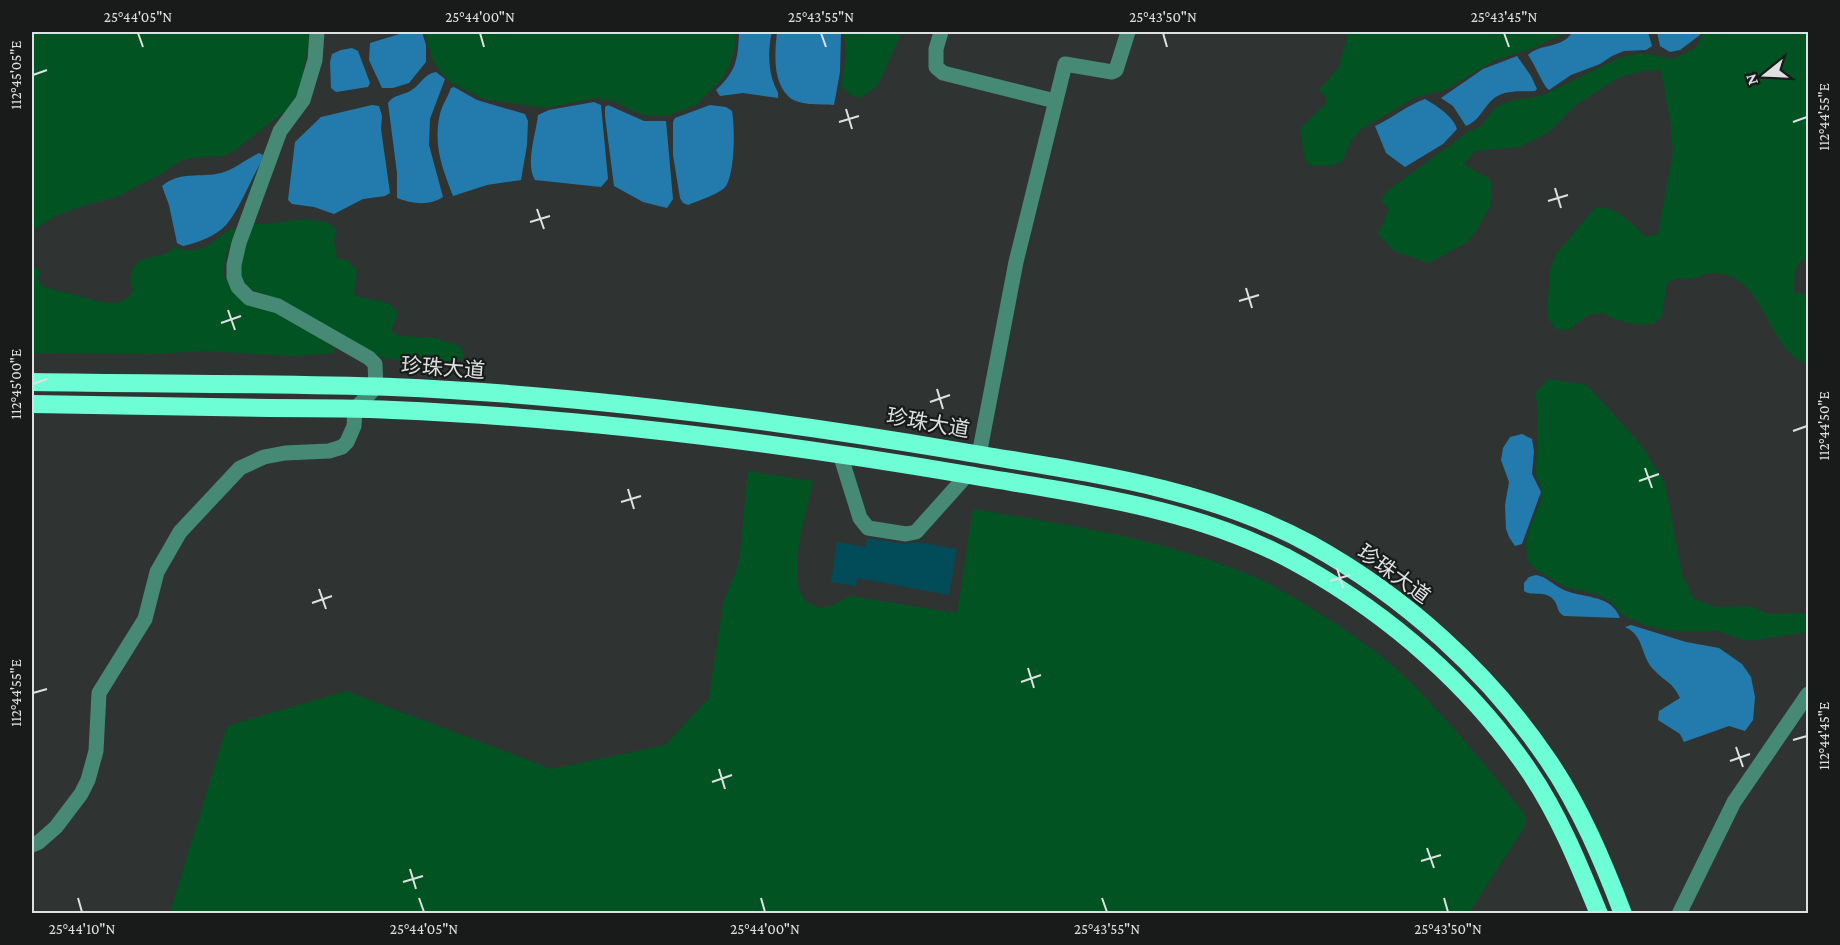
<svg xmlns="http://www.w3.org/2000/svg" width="1840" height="945" font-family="'Crimson Pro','Noto Sans SC',serif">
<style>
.green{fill:#015422}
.water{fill:#237bad}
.building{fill:#024b59}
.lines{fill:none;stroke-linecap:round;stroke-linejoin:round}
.minor{stroke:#468a76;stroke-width:15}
.highway{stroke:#6efed6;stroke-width:18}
.ticks{fill:none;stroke:#dee1e1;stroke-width:2}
.labels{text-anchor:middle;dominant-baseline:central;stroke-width:4.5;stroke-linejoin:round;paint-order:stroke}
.street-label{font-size:21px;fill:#dee1e1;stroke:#191b1b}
.neatline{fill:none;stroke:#dee1e1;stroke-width:2}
.ticks-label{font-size:15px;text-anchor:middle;fill:#dee1e1}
</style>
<rect width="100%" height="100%" fill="#2f3433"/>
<path class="green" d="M 32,32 L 310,32 L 310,34 L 300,89 L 289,108 L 234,151 L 223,156 L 191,158 L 178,162 L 163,173 L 117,197 L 82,206 L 54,217 L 32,231 Z
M 424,32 L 735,32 L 735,46 L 730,64 L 722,79 L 696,105 L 667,116 L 642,115 L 614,101 L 596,98 L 546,108 L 484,99 L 452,83 L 440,71 L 433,61 Z
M 844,32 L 902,32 L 878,85 L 861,98 L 851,95 L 841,86 L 846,58 Z
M 1348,32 L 1567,32 L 1534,48 L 1495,60 L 1445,90 L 1416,97 L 1360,130 L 1351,141 L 1342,162 L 1331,166 L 1309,165 C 1300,154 1305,142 1300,129 L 1325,104 L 1327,99 L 1319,90 L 1339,67 Z
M 1704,32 L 1808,32 L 1808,259 L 1799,262 L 1795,272 L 1794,292 L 1808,296 L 1808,365 C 1765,350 1767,272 1711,273 C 1706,273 1700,277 1694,278 C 1689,280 1685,278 1680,278 C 1676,278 1671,281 1667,283 L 1662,316 L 1654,324 L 1639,325 L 1617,320 L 1602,313 L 1588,315 L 1569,330 L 1555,329 L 1547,316 L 1550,270 L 1556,254 L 1595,208 C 1615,204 1632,224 1646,237 L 1658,234 L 1673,152 L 1671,126 L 1661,70 L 1643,71 L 1620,77 L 1576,105 L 1548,133 L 1519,147 L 1475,151 L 1464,164 L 1491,180 L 1492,203 L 1477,230 L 1466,243 L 1429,263 L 1394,251 L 1378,234 L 1389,209 L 1381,201 L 1387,191 L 1468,132 L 1481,126 L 1496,107 L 1510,101 L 1541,96 L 1619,58 L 1641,53 L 1673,59 L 1696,48 Z
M 307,219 L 329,223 L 337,230 L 334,241 L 337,259 L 346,259 L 357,270 L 354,294 C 370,303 387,296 398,313 L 391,331 L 400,336 L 435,338 L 460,346 L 464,357 L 453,364 L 388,359 L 374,354 L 345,336 L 282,301 L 249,288 L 239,274 L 252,224 C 271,225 288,220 307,219 Z
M 233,227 L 235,231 L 226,256 L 223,273 L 230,287 L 291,318 L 334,348 L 334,353 L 292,356 L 204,351 L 155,354 L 32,353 L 32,266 L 42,272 L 37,278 L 44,287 L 102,302 L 118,303 L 129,297 L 133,290 C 130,282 130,279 132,272 C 139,250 162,263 174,247 C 202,257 211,242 233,227 Z
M 1549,379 L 1587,385 L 1641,445 L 1665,483 L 1682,574 L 1694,599 L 1716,607 L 1750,606 L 1769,614 L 1808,613 L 1808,632 L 1747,641 L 1717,631 L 1672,631 L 1647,626 L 1624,616 L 1609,600 L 1596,594 L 1566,587 L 1537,570 L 1528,561 L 1526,547 L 1527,535 L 1541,500 L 1542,489 L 1536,475 L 1538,407 L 1535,393 Z
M 748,471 L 813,481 C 808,510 784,576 806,601 C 809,604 815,606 819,608 L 833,605 L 850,596 L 957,613 L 973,509 C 1065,524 1156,538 1243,572 C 1267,581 1290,595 1311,608 C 1345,629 1378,651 1406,678 C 1450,721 1488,768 1526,816 L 1526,825 L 1469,913 L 170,913 L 227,726 L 346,691 L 552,769 L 665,745 L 709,698 L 723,604 L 739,563 Z"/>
<path class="water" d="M 406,32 L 422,32 L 426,45 L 426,62 L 409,83 L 393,88 L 382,88 L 369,60 L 370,43 Z
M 739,32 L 772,32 C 768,47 768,69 774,84 C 776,90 779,91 778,98 L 743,93 L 720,96 L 716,90 C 737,71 738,58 739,32 Z
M 777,32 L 841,32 L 840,72 L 834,105 C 820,104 798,106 788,96 C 772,80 775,51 777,32 Z
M 1572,32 L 1648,32 L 1652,46 L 1646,50 L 1624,51 L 1612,56 L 1600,64 L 1571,75 L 1549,90 C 1543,86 1535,64 1528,55 C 1540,43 1563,49 1572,32 Z
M 1657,32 L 1700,32 L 1700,35 L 1680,50 L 1670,52 L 1660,46 Z
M 352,48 L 358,51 L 370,83 L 368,87 L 336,92 L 331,88 L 330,62 L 332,54 L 341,50 Z
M 1517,56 L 1531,76 L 1537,89 L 1535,91 C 1521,92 1505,89 1493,99 C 1483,108 1479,121 1466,126 L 1453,106 L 1441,98 L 1483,69 Z
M 436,72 L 445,79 L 430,119 L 429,145 L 443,197 C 430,206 412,204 397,198 L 397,173 L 388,103 C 395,93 405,96 413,89 C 422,83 424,74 436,72 Z
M 454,87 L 477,100 L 525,114 L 528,121 L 527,145 L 521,180 L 487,185 L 453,196 C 442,167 433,145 440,114 C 442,105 448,97 451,88 Z
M 1425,99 C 1437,106 1453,116 1457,129 L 1443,144 L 1405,167 L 1386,153 L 1375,126 C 1393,118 1407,105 1425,99 Z
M 594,102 L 601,105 L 608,179 L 601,187 L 535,180 C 525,164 536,134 538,115 L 549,110 Z
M 372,105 L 379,106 L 382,116 L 381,129 L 390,193 L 385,196 L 363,199 L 334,214 L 314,207 L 292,204 L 288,200 L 295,142 L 321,117 Z
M 608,105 L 644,121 L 666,121 L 673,199 L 667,208 L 643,202 L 614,186 L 605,116 L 605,107 Z
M 710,105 L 726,107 L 732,111 C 735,128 735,171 726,186 C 720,194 697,201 688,205 L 683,203 L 680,198 L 673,155 L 673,122 L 675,118 Z
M 259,153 L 263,155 L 261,162 C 252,178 238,212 226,225 C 216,236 197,243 183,246 L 177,243 L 169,205 L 162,186 C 179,171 200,178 221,173 C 235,169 246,159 259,153 Z
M 1522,434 L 1532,439 L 1534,451 L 1532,474 L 1541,492 L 1522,544 L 1515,546 L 1509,537 L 1506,529 L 1505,505 L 1509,482 L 1501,460 L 1503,448 L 1510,437 Z
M 1536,575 C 1547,577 1552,584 1562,589 C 1581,599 1611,593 1620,618 L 1564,616 C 1556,612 1559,605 1553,599 C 1544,590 1533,597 1524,591 L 1524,583 L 1529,577 Z
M 1631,625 L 1686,642 L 1719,648 L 1742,664 L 1751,677 L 1755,697 L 1753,720 L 1745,731 L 1729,726 L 1684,742 L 1680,734 L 1658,720 L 1659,711 L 1680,698 C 1672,681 1665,682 1654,670 C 1640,656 1645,636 1625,627 Z"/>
<path class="building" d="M 867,538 L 904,544 L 917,542 L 957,549 L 949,595 L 857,578 L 856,586 L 831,582 L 837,542 L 866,547 Z"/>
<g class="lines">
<path class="minor" d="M 941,32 L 936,49 L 936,67 L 943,73 L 1055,101
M 840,454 L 860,518 L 868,528 L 906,534 L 916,532 L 967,475
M 979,455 L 1016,262 L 1065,64 L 1112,72 L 1116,70 L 1128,32
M 32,845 L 39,842 L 56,827 L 81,794 L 88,780 L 96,751 L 99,693 L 145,619 L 157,572 L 180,532 L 240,468 L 264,457 L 285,453 L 329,451 L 342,447 L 347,442 L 354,426 L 355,409 L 376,387 L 375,364 L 369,358 L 278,306 L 249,298 L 238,287 L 234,277 L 234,265 L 239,243 L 280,131 L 303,100 L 315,60 L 317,32
M 1679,914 L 1734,802 L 1808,694"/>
<path class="highway" d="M 32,382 C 151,384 272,383 392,387 C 584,395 775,420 964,452 C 1081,472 1204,486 1310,544 C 1404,596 1488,671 1548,760 C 1580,807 1603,861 1623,914
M 32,404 C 111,405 190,407 270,408 C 311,408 352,408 393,410 C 585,418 774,442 963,474 C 1078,494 1199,507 1302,566 C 1391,616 1472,687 1529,771 C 1559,815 1579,865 1599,914"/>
</g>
<path class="ticks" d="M 138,33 L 143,47M 480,33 L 484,47M 821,33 L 826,47M 1163,33 L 1167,47M 1504,33 L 1509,47M 33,75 L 47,70M 846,109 L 852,129M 839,122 L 859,116M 1793,122 L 1807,117M 1555,188 L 1561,208M 1548,201 L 1568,195M 537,209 L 544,229M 530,222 L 550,216M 1246,288 L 1252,308M 1239,301 L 1259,295M 228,310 L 235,330M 221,323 L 241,316M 33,384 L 47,379M 937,389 L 943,409M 930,402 L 950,395M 1793,431 L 1807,426M 1645,468 L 1652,488M 1639,481 L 1659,474M 628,489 L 634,509M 621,502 L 641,496M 1337,568 L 1343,588M 1330,581 L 1350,575M 319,589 L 326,609M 312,603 L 332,596M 1028,668 L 1034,688M 1021,682 L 1041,675M 33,693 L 47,689M 1793,740 L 1807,736M 1736,747 L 1743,767M 1730,761 L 1750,754M 719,769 L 725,789M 712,782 L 732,775M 1427,848 L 1434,868M 1421,861 L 1441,855M 410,869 L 416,889M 403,882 L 423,876M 78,898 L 82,912M 419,898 L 424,912M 761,898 L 765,912M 1102,898 L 1107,912M 1444,898 L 1448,912"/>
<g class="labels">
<g class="street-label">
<text transform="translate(443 368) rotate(4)">珍珠大道</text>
<text transform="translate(928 423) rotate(10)">珍珠大道</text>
<text transform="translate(1394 574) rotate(36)">珍珠大道</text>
</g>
</g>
<rect width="1840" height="945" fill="none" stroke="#191b1b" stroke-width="66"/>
<g transform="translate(1765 75) rotate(252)" stroke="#191b1b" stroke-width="4.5" paint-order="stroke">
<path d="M0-4.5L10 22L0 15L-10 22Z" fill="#dee1e1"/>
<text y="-9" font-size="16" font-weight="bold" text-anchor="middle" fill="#dee1e1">N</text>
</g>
<rect x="33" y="33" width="1774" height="879" class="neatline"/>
<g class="ticks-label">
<text x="138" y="22">25°44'05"N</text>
<text x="480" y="22">25°44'00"N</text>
<text x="821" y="22">25°43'55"N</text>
<text x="1163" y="22">25°43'50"N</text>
<text x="1504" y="22">25°43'45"N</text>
<text transform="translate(16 75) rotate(-90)" y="5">112°45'05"E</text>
<text transform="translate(1824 117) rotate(-90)" y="5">112°44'55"E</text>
<text transform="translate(16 384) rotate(-90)" y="5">112°45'00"E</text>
<text transform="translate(1824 426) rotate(-90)" y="5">112°44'50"E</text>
<text transform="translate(16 693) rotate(-90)" y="5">112°44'55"E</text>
<text transform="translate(1824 736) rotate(-90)" y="5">112°44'45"E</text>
<text x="82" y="934">25°44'10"N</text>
<text x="424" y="934">25°44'05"N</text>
<text x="765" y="934">25°44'00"N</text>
<text x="1107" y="934">25°43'55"N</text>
<text x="1448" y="934">25°43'50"N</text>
</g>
</svg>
